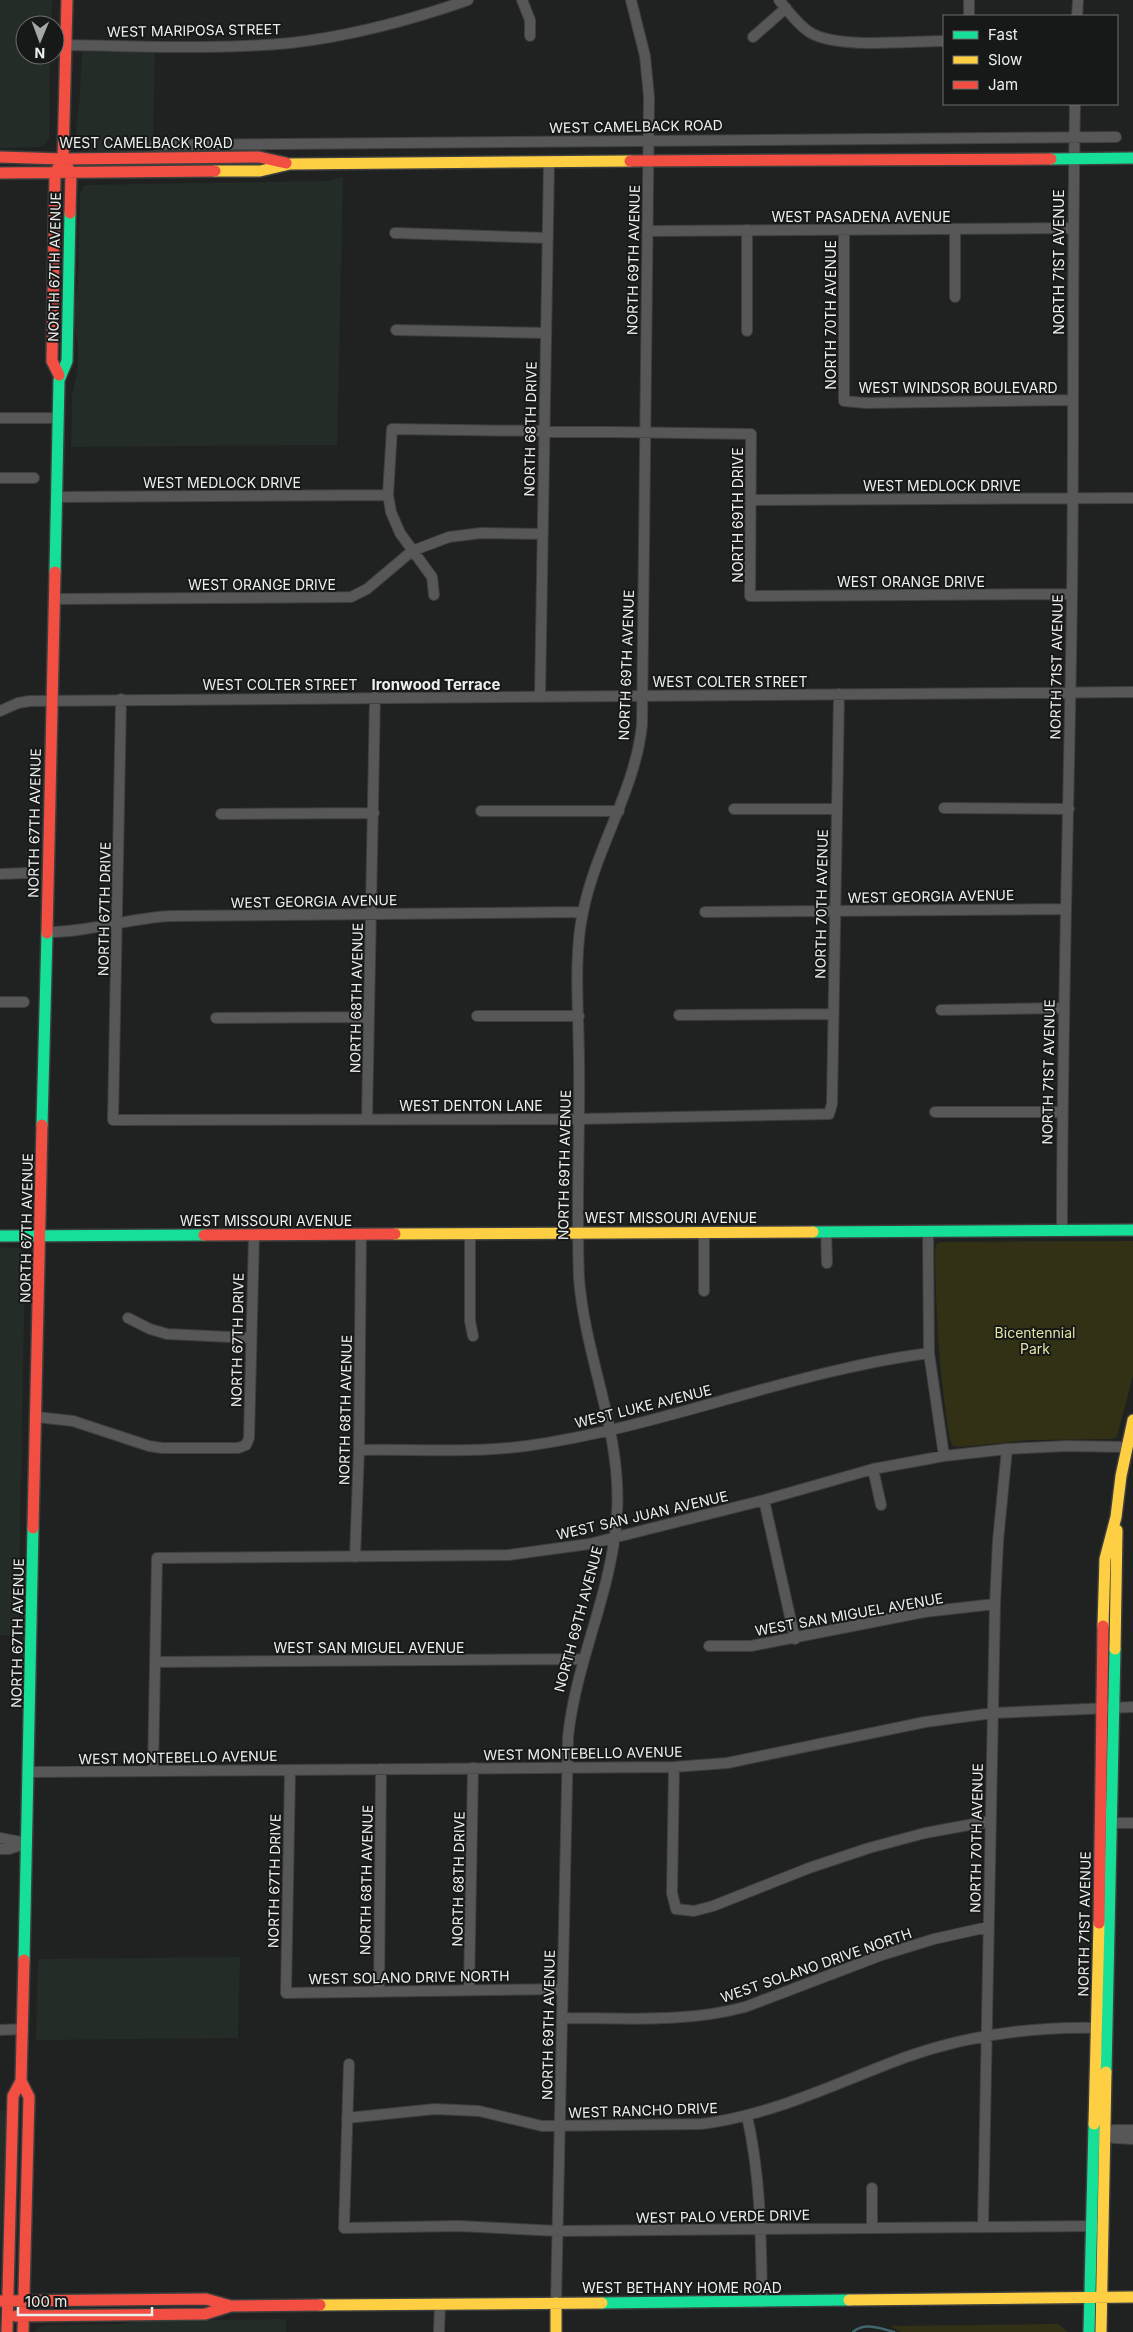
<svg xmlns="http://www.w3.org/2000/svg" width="1133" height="2332" font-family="Inter,sans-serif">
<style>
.built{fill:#242c27}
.green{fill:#323116}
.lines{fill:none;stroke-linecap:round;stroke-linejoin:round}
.stream{stroke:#41676e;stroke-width:2.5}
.street-casing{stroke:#3d3f3e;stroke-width:12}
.fast-casing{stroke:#3d3f3e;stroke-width:14}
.slow-casing{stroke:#3d3f3e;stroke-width:14}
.jam-casing{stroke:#3d3f3e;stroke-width:14}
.street{stroke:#565756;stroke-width:10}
.fast{stroke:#16e098;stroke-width:11}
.slow{stroke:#ffcf43;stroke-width:11}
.jam{stroke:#f24e42;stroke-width:11}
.labels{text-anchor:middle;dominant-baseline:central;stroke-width:4;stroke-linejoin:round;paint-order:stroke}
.street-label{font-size:14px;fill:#edefee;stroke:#161917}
.park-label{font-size:14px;fill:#e6e2a5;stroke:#161917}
.neighbourhood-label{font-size:15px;font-weight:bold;fill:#edefee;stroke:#161917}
</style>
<rect width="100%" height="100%" fill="#202221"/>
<path class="built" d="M 0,0 L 52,0 L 51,25 L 25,25 L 25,55 L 50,55 L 49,139 L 46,144 L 40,147 L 0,148 Z
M 82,52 L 155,52 L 153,152 L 89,151 L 82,147 L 78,140 L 76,132 L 80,94 Z
M 343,177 L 337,445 L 71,447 L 72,396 L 78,367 L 78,343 L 72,317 L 78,284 L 80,194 L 84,185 L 327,181 Z
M 0,1247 L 19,1248 L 22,1252 L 25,1264 L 18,1636 L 0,1635 Z
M 240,1957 L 238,2038 L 36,2040 L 38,1959 Z
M 0,2111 L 7,2111 L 0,2258 Z
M 286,2319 L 286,2332 L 34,2332 L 39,2327 L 46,2325 L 119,2324 L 141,2321 Z"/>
<path class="green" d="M 1133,1241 L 1133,1375 L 1117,1437 L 1112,1439 L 1030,1440 L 959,1447 L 953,1446 L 950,1440 C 939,1374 936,1318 935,1251 L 937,1243 L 942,1242 Z
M 1058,2324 L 1068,2332 L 901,2332 L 890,2326 Z"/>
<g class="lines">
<path class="stream" d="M 853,2332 C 864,2322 881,2328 894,2332"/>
<defs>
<path id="street" d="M 522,0 L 530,20 L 530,36
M 779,0 C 788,11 799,26 811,33 C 838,49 911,41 944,41
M 969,16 L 969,0
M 1077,16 L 1078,0
M 753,37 L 786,8
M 66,45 C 140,46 216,50 290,43 C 351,36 411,20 468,0
M 155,145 L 1116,137
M 955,229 L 955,297
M 747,230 L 747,331
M 844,230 L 844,401 L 866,403 L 1072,400
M 649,231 L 1073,228
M 395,233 L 548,238
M 396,330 L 545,333
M 0,418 L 58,418
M 0,478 L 34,478
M 57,497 L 388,495
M 751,500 L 1133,498
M 434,595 L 432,577 L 400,533 L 391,512 L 388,495 L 392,429 L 751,434 L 750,596 L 1072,594
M 54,599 L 351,597 L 367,589 L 412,551 L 449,537 L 481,533 L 542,534
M 540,696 L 549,162
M 121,699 L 113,1120 L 580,1119 L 829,1114 L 832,1104 L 839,694
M 0,711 L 18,703 L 30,701 L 1133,692
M 944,808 L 1069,809
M 734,809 L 837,809
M 481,811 L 619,811
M 221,814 L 374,813
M 0,874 L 27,873
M 705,912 L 1066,909
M 47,932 C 90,932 129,918 171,916 L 583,912
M 0,1002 L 24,1002
M 941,1010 L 1063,1008
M 679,1015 L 832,1014
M 477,1016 L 579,1016
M 216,1018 L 369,1017
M 935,1112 L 1062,1112
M 367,1118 L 375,697
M 1062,1230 C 1062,1019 1069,807 1072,596 C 1074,432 1072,268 1075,104
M 928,1231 L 929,1353 L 944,1456
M 826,1232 L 827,1263
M 470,1234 L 470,1321 L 473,1336
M 704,1291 L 704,1232
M 128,1318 L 150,1329 L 167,1334 L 251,1338
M 37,1417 L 73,1421 L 149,1446 L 162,1448 L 238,1448 L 246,1445 L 249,1438 L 254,1235
M 359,1450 C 414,1449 471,1453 526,1446 C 663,1427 792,1371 929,1353
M 873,1469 L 881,1505
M 764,1500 L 795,1639
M 355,1557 L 359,1450 L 361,1234
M 709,1646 L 751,1646 L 924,1612 L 995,1604
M 155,1662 L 583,1659
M 674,1767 L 672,1893 L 676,1909 L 694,1911 L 713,1906 L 809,1868 L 869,1848 L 925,1833 L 990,1821
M 290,1770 L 286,1993 L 563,1989
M 153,1771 L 157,1558 L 508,1555 L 589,1544 L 764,1500 L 873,1469 L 944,1456 L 1007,1449 L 1067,1446 L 1127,1447
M 29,1772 L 674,1767 L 727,1763 L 925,1722 L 993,1713 L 1133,1707
M 1111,1823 L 1133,1823
M 0,1838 L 26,1843
M 0,1849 L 9,1849 L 27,1843
M 469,1990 L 473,1768
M 379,1991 L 381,1769
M 563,2018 C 624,2018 686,2023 745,2007 L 882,1955 L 934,1939 L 988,1927
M 0,2030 L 23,2029
M 349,2064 L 344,2228 L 458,2226 L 558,2231 L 1098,2226
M 747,2116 C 761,2178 761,2239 762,2302
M 347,2118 L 435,2109 L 479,2111 L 542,2126 L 701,2124 C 775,2115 840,2081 909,2056 C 972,2034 1037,2026 1103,2028
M 1100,2134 L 1114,2138 L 1133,2139
M 1106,2134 L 1114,2130 L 1133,2130
M 872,2188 L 872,2228
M 983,2227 L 995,1604 L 998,1541 L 1007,1449
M 556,2303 L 568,1737 C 576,1660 613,1590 617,1513 C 622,1432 585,1358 579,1278 C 576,1207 580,1135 579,1063 C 579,1016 573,957 583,912 C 596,847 635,791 642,725 L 649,97 L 645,56 L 631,0
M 439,2332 L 440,2304"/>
<path id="fast" d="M 1051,159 L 1133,158
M 55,572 L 59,380 L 67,361 L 70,213
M 42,1125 L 47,933
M 813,1232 L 1133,1230
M 0,1236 L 204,1235
M 24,1960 L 33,1528
M 1106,2072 L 1115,1649
M 602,2303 L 849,2300
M 1089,2332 L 1094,2124"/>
<path id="slow" d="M 215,171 L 260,171 L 290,164 L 630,161
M 395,1234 L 813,1232
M 1103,1626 L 1105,1559 L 1116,1517 L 1121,1476 L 1133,1420
M 1115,1649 L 1117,1530
M 1094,2124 L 1099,1923
M 849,2300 L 1133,2297
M 556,2303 L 556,2332
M 320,2305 L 602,2303
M 1101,2332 L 1106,2072"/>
<path id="jam" d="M 67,0 L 63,159 L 71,173 L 70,213
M 0,157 L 63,159 L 259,157 L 286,163
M 630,161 L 1051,159
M 0,173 L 215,171
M 59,375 L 52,361 L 55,173 L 60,164
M 47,933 L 55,572
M 204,1235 L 395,1234
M 33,1528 L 42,1125
M 1099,1923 L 1103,1626
M 0,2301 L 206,2299 L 231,2306 L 320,2305
M 16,2316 L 205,2314 L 231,2306
M 7,2332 L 13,2096 L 21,2081
M 23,2332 L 29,2097 L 21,2081 L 24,1960"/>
</defs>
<use href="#street" class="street-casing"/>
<use href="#fast" class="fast-casing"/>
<use href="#slow" class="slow-casing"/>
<use href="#jam" class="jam-casing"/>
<use href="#street" class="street"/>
<use href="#fast" class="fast"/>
<use href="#slow" class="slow"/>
<use href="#jam" class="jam"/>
</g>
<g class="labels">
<g class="street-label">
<text transform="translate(194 30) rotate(-1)">WEST MARIPOSA STREET</text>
<text transform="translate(636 126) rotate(-1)">WEST CAMELBACK ROAD</text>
<text x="146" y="142">WEST CAMELBACK ROAD</text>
<text x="861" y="216">WEST PASADENA AVENUE</text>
<text transform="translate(633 260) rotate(-89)">NORTH 69TH AVENUE</text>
<text transform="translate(1058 262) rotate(-90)">NORTH 71ST AVENUE</text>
<text transform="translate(54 267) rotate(-89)">NORTH 67TH AVENUE</text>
<text transform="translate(830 315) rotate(-90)">NORTH 70TH AVENUE</text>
<text x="958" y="387">WEST WINDSOR BOULEVARD</text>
<text transform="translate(530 429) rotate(-89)">NORTH 68TH DRIVE</text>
<text x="222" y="482">WEST MEDLOCK DRIVE</text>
<text x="942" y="485">WEST MEDLOCK DRIVE</text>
<text transform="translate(737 515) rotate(-90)">NORTH 69TH DRIVE</text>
<text x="911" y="581">WEST ORANGE DRIVE</text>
<text x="262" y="584">WEST ORANGE DRIVE</text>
<text transform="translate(626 665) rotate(-88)">NORTH 69TH AVENUE</text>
<text transform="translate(1056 667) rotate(-89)">NORTH 71ST AVENUE</text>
<text x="730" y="681">WEST COLTER STREET</text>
<text x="280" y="684">WEST COLTER STREET</text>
<text transform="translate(34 823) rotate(-89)">NORTH 67TH AVENUE</text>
<text transform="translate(931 896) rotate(-1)">WEST GEORGIA AVENUE</text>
<text transform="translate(314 901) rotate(-1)">WEST GEORGIA AVENUE</text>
<text transform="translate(821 904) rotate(-89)">NORTH 70TH AVENUE</text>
<text transform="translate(104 909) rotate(-89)">NORTH 67TH DRIVE</text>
<text transform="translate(356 998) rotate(-89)">NORTH 68TH AVENUE</text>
<text transform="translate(1048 1072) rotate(-89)">NORTH 71ST AVENUE</text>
<text x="471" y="1105">WEST DENTON LANE</text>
<text transform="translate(564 1165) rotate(-89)">NORTH 69TH AVENUE</text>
<text x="671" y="1217">WEST MISSOURI AVENUE</text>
<text x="266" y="1220">WEST MISSOURI AVENUE</text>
<text transform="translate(26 1228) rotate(-89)">NORTH 67TH AVENUE</text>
<text transform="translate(237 1340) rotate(-89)">NORTH 67TH DRIVE</text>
<text transform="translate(643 1406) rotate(-14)">WEST LUKE AVENUE</text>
<text transform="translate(345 1410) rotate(-89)">NORTH 68TH AVENUE</text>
<text transform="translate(642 1515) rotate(-13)">WEST SAN JUAN AVENUE</text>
<text transform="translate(849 1614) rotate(-10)">WEST SAN MIGUEL AVENUE</text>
<text transform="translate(578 1619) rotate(-75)">NORTH 69TH AVENUE</text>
<text transform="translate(17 1633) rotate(-89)">NORTH 67TH AVENUE</text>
<text x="369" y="1647">WEST SAN MIGUEL AVENUE</text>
<text transform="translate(583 1753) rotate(-1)">WEST MONTEBELLO AVENUE</text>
<text transform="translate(178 1757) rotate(-1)">WEST MONTEBELLO AVENUE</text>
<text transform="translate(976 1838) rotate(-89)">NORTH 70TH AVENUE</text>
<text transform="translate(458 1879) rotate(-89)">NORTH 68TH DRIVE</text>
<text transform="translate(366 1880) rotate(-89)">NORTH 68TH AVENUE</text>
<text transform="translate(274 1881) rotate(-89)">NORTH 67TH DRIVE</text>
<text transform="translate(1084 1924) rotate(-89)">NORTH 71ST AVENUE</text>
<text transform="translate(816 1965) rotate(-19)">WEST SOLANO DRIVE NORTH</text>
<text transform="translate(409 1977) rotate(-1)">WEST SOLANO DRIVE NORTH</text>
<text transform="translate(548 2025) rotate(-89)">NORTH 69TH AVENUE</text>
<text transform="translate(643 2110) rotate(-2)">WEST RANCHO DRIVE</text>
<text transform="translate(723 2216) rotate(-1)">WEST PALO VERDE DRIVE</text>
<text x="682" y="2287">WEST BETHANY HOME ROAD</text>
</g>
<g class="park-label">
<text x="1035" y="1332">Bicentennial<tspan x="1035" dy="16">Park</tspan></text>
</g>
<g class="neighbourhood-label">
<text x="436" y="684">Ironwood Terrace</text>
</g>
</g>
<rect x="943" y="15" width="175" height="90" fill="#161917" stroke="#6c6f6d"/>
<rect x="953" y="31" width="25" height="8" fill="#16e098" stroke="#6c6f6d"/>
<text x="988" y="40" font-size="15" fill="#edefee">Fast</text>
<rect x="953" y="56" width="25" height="8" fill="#ffcf43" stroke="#6c6f6d"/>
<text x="988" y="65" font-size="15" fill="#edefee">Slow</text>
<rect x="953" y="81" width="25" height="8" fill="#f24e42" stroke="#6c6f6d"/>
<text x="988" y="90" font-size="15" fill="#edefee">Jam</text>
<g transform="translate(40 40) rotate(181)"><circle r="24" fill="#161917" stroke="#6c6f6d"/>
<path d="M0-4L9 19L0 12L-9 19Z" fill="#a5a7a6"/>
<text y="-8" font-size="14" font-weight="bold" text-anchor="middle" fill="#edefee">N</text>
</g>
<path d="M18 2307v8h134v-8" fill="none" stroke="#edefee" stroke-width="2.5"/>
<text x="25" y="2307" font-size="15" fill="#edefee" stroke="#161917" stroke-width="4" paint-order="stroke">100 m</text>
</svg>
